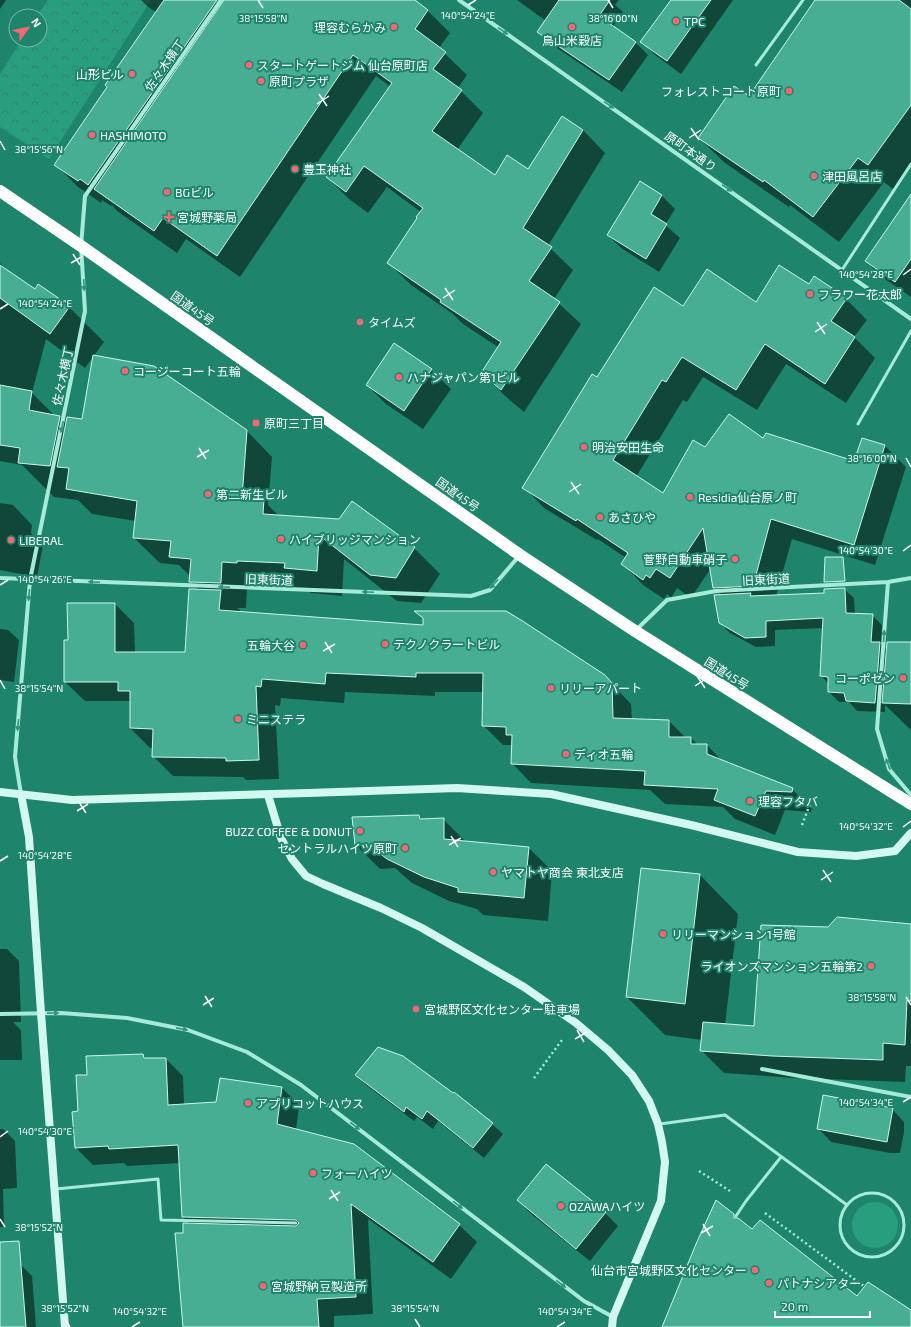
<svg xmlns="http://www.w3.org/2000/svg" width="911" height="1327" font-family="'Exo 2','Noto Sans JP',sans-serif">
<style>
.grass{fill:#289e7f}
.park{fill:url(#park-crowns)}
.shadow{fill:#0007}
.building{fill:#47ae94;stroke:#cbf7ec}
.lines{fill:none;stroke-linecap:round;stroke-linejoin:round}
.path{stroke:#a6ead8;stroke-width:2.5;stroke-dasharray:2 3;stroke-linecap:butt}
.lane{stroke:#a6ead8;stroke-width:3}
.street{stroke:#a6ead8;stroke-width:4}
.secondary{stroke:#d2f8ef;stroke-width:8}
.highway{stroke:#fff;stroke-width:12}
.oneway{fill:#32947c}
.ticks{fill:none;stroke:#fff;stroke-width:1.5}
.poi-dot{fill:#f96674;stroke:#1e856c;stroke-width:1.5}
.labels{text-anchor:middle;dominant-baseline:central;stroke-width:4;stroke-linejoin:round;paint-order:stroke}
.poi-label{font-size:12px;fill:#fff;stroke:#1e856c;text-anchor:start}
.street-label{font-size:12px;fill:#fff;stroke:#1e856c}
.ticks-label{font-size:10px;text-anchor:middle;fill:#fff;stroke:#1e856c;stroke-width:4;stroke-linejoin:round;paint-order:stroke}
</style>
<defs>
<pattern id="park-crowns" width="20" height="18" patternUnits="userSpaceOnUse"><rect width="20" height="18" fill="#289e7f"/><path d="M2 6a3 3 0 1 1 6 0M12 15a3 3 0 1 1 6 0" fill="none" stroke="#35816d"/></pattern>
</defs>
<rect width="100%" height="100%" fill="#1e856c"/>
<path class="grass" d="M852 1225a23 23 0 1 1 46 0a23 23 0 1 1-46 0Z"/>
<path class="park" d="M 48,0 L 151,0 L 49,159 L 0,127 L 0,74 L 22,40 L 40,40 L 40,16 L 37,16 Z"/>
<path class="shadow" d="M 0,0 L 6,0 L 0,9 Z
M 141,0 L 216,0 L 215,1 L 221,7 L 243,0 L 413,0 L 428,11 L 450,33 L 439,48 L 467,75 L 458,88 L 483,113 L 457,150 L 495,177 L 528,171 L 562,117 L 583,130 L 605,153 L 548,246 L 573,270 L 554,299 L 581,324 L 524,412 L 504,395 L 482,373 L 498,347 L 463,324 L 453,314 L 411,285 L 389,263 L 421,212 L 387,187 L 368,213 L 349,199 L 327,177 L 391,87 L 376,76 L 240,277 L 186,239 L 177,253 L 117,211 L 112,205 L 111,206 L 102,200 L 101,203 L 78,187 L 56,165 L 157,13 L 147,6 Z
M 517,0 L 619,0 L 615,5 L 623,12 L 613,27 L 635,42 L 648,55 L 622,92 L 551,44 L 539,31 L 546,21 Z
M 672,0 L 733,0 L 681,74 L 655,55 L 642,42 Z
M 816,0 L 911,0 L 911,166 L 894,190 L 884,182 L 839,242 L 790,205 L 789,207 L 725,163 L 699,138 L 750,98 Z
M 640,182 L 662,196 L 675,209 L 665,225 L 680,238 L 659,272 L 621,248 L 608,235 Z
M 911,196 L 911,297 L 882,277 L 866,261 Z
M 0,263 L 11,274 L 35,290 L 69,307 L 104,342 L 85,368 L 46,339 L 32,393 L 55,416 L 60,417 L 67,424 L 247,431 L 272,457 L 268,505 L 279,516 L 340,520 L 352,503 L 414,548 L 440,574 L 421,603 L 397,601 L 344,559 L 342,596 L 311,593 L 306,588 L 262,586 L 262,588 L 247,587 L 246,608 L 237,608 L 240,610 L 240,613 L 604,676 L 631,704 L 632,720 L 669,721 L 686,738 L 691,738 L 698,745 L 707,745 L 723,762 L 792,789 L 812,809 L 811,812 L 785,810 L 775,835 L 735,819 L 723,807 L 665,804 L 650,790 L 531,783 L 512,763 L 513,745 L 503,745 L 483,725 L 484,692 L 435,692 L 435,696 L 345,692 L 344,703 L 281,698 L 280,706 L 275,705 L 279,779 L 246,780 L 243,777 L 173,776 L 153,756 L 153,748 L 150,748 L 130,728 L 131,701 L 85,701 L 65,682 L 69,641 L 115,604 L 134,623 L 135,653 L 186,653 L 199,590 L 190,581 L 191,577 L 179,565 L 160,563 L 134,538 L 136,521 L 92,514 L 78,500 L 54,497 L 22,465 L 0,461 Z
M 809,285 L 846,299 L 867,320 L 854,337 L 875,358 L 846,403 L 786,364 L 757,410 L 703,377 L 687,402 L 683,400 L 636,477 L 663,494 L 706,448 L 763,439 L 855,463 L 862,439 L 885,446 L 906,467 L 875,565 L 792,539 L 776,596 L 825,594 L 844,589 L 854,598 L 855,614 L 872,615 L 882,625 L 881,644 L 887,650 L 911,643 L 911,730 L 885,705 L 885,712 L 857,711 L 849,702 L 839,702 L 829,692 L 829,684 L 821,676 L 823,628 L 775,630 L 775,646 L 756,647 L 730,633 L 720,623 L 722,595 L 714,588 L 711,568 L 691,598 L 677,588 L 671,598 L 667,594 L 664,599 L 643,585 L 623,564 L 626,558 L 598,539 L 597,540 L 544,508 L 524,487 L 597,378 L 684,307 L 756,304 Z
M 431,370 L 451,389 L 423,429 L 386,404 L 367,385 Z
M 0,503 L 13,505 L 32,525 L 31,533 L 43,545 L 37,577 L 0,570 Z
M 0,629 L 8,630 L 19,640 L 14,682 L 0,680 Z
M 419,816 L 423,820 L 443,819 L 466,842 L 528,847 L 552,871 L 548,921 L 483,915 L 477,909 L 449,901 L 412,883 L 395,868 L 380,869 L 356,845 Z
M 700,875 L 738,914 L 725,1025 L 755,1027 L 828,928 L 911,925 L 911,1066 L 906,1066 L 905,1082 L 795,1078 L 724,1073 L 701,1050 L 702,1040 L 665,1035 L 627,997 Z
M 0,949 L 7,949 L 19,961 L 21,1022 L 13,1022 L 21,1030 L 22,1060 L 0,1060 Z
M 143,1055 L 147,1059 L 166,1059 L 183,1076 L 184,1105 L 217,1103 L 221,1079 L 282,1088 L 299,1105 L 296,1130 L 459,1225 L 477,1242 L 451,1279 L 368,1219 L 373,1314 L 334,1316 L 334,1327 L 184,1327 L 191,1225 L 183,1217 L 180,1163 L 127,1166 L 124,1163 L 93,1165 L 76,1148 L 79,1112 L 88,1076 Z
M 356,1075 L 453,1094 L 492,1124 L 503,1134 L 484,1158 L 438,1121 L 433,1129 L 417,1117 L 414,1121 L 366,1085 Z
M 891,1108 L 904,1122 L 904,1132 L 900,1153 L 890,1153 L 831,1142 L 818,1128 Z
M 0,1129 L 3,1129 L 15,1141 L 17,1188 L 3,1189 L 4,1227 L 0,1227 Z
M 518,1200 L 605,1213 L 618,1226 L 590,1261 L 531,1214 Z
M 20,1264 L 32,1276 L 36,1327 L 0,1327 L 0,1266 Z"/>
<path class="building" d="M 164,0 L 217,0 L 88,185 L 80,179 L 78,181 L 54,165 L 107,87 L 105,85 Z
M 224,0 L 415,0 L 428,10 L 415,29 L 446,52 L 433,69 L 462,90 L 432,131 L 495,175 L 507,155 L 528,169 L 562,116 L 583,130 L 523,228 L 552,247 L 529,281 L 560,302 L 501,390 L 481,373 L 501,342 L 440,302 L 441,300 L 387,263 L 417,218 L 416,217 L 423,208 L 364,166 L 346,192 L 326,177 L 392,83 L 353,55 L 217,256 L 163,218 L 154,231 L 94,189 Z
M 559,0 L 610,0 L 599,16 L 636,42 L 609,80 L 537,32 Z
M 671,0 L 711,0 L 667,61 L 640,42 Z
M 815,0 L 899,0 L 911,9 L 911,105 L 868,165 L 858,158 L 813,217 L 764,180 L 763,182 L 698,138 L 734,86 L 749,96 Z
M 640,181 L 662,195 L 651,214 L 667,224 L 646,259 L 607,235 Z
M 911,194 L 911,259 L 895,282 L 865,261 Z
M 0,265 L 35,289 L 38,284 L 70,306 L 50,334 L 0,298 Z
M 779,265 L 809,284 L 814,276 L 847,298 L 831,321 L 855,337 L 825,384 L 765,344 L 736,390 L 682,357 L 666,382 L 662,380 L 613,460 L 663,493 L 693,440 L 705,447 L 729,414 L 763,438 L 766,433 L 854,461 L 862,438 L 885,445 L 854,545 L 771,519 L 753,586 L 713,588 L 703,528 L 670,578 L 656,569 L 650,578 L 646,575 L 643,580 L 621,564 L 628,553 L 577,519 L 576,521 L 522,488 L 592,374 L 597,377 L 654,287 L 683,306 L 707,269 L 756,302 Z
M 394,343 L 432,369 L 404,411 L 366,385 Z
M 93,355 L 154,366 L 247,430 L 242,498 L 264,499 L 263,514 L 339,519 L 352,501 L 415,547 L 396,578 L 370,575 L 319,535 L 317,571 L 284,568 L 285,563 L 237,561 L 237,563 L 222,562 L 221,583 L 189,582 L 191,559 L 169,557 L 171,541 L 133,538 L 137,501 L 66,489 L 69,468 L 57,467 L 67,417 L 82,419 Z
M 0,385 L 32,391 L 29,410 L 60,416 L 50,466 L 18,463 L 20,448 L 0,445 Z
M 825,557 L 843,557 L 845,581 L 824,582 Z
M 845,588 L 846,613 L 873,614 L 871,642 L 880,642 L 875,703 L 846,701 L 844,693 L 828,692 L 828,677 L 820,676 L 823,618 L 766,621 L 766,637 L 745,638 L 719,623 L 714,595 L 751,593 L 750,596 L 824,593 L 824,589 Z
M 189,589 L 221,590 L 219,610 L 423,625 L 423,618 L 414,611 L 506,611 L 521,620 L 605,675 L 612,683 L 613,718 L 669,720 L 669,737 L 691,737 L 691,744 L 707,744 L 707,754 L 793,788 L 792,792 L 766,791 L 755,816 L 714,800 L 718,789 L 644,785 L 645,771 L 511,764 L 512,735 L 506,735 L 506,727 L 482,726 L 483,673 L 416,673 L 416,677 L 326,673 L 325,684 L 262,679 L 261,687 L 256,686 L 259,760 L 226,761 L 226,758 L 152,757 L 153,729 L 130,728 L 130,691 L 118,691 L 118,682 L 64,682 L 64,640 L 68,640 L 67,603 L 115,603 L 115,652 L 185,652 Z
M 887,642 L 911,642 L 911,704 L 882,703 Z
M 419,815 L 420,819 L 444,818 L 444,839 L 529,847 L 524,898 L 458,892 L 458,888 L 424,877 L 387,859 L 374,849 L 373,845 L 355,845 L 352,817 Z
M 641,868 L 700,874 L 685,1004 L 626,997 Z
M 837,917 L 911,924 L 911,1001 L 907,1000 L 905,1045 L 883,1043 L 883,1060 L 772,1056 L 700,1051 L 703,1022 L 754,1026 L 761,925 L 828,927 Z
M 378,1047 L 403,1056 L 453,1093 L 454,1092 L 493,1123 L 473,1148 L 427,1111 L 422,1119 L 406,1107 L 404,1112 L 355,1075 Z
M 143,1054 L 144,1058 L 166,1058 L 168,1105 L 216,1102 L 220,1078 L 282,1087 L 277,1124 L 354,1144 L 460,1224 L 433,1262 L 351,1204 L 356,1297 L 317,1299 L 319,1327 L 183,1327 L 175,1233 L 183,1233 L 183,1223 L 296,1226 L 299,1223 L 296,1220 L 182,1217 L 178,1145 L 109,1149 L 108,1146 L 75,1148 L 72,1112 L 78,1111 L 76,1075 L 87,1075 L 86,1056 Z
M 823,1095 L 893,1108 L 887,1142 L 817,1129 Z
M 546,1164 L 606,1212 L 576,1249 L 517,1200 Z
M 716,1200 L 734,1214 L 734,1218 L 738,1218 L 752,1229 L 760,1220 L 857,1296 L 868,1282 L 885,1293 L 911,1310 L 911,1327 L 662,1327 L 696,1244 Z
M 19,1241 L 26,1327 L 0,1327 L 0,1242 Z"/>
<g class="lines">
<path class="path" d="M 802,825 L 812,799
M 534,1078 L 562,1040
M 699,1171 L 730,1191
M 765,1213 L 865,1287"/>
<path class="lane" d="M 756,65 L 803,0
M 842,270 L 911,164
M 858,424 L 911,331
M 660,1124 L 725,1115 L 847,1205
M 56,1189 L 158,1179 L 161,1220 L 296,1223
M840 1225a32 32 0 1 1 64 0a32 32 0 1 1-64 0Z
M 736,1216 L 746,1201 L 781,1157"/>
<path class="street" d="M 459,0 L 911,319
M 0,578 L 471,596 L 490,590 L 519,556
M 888,582 L 877,729 L 889,769 L 911,795
M 637,629 L 667,600 L 716,591 L 888,582 L 911,578
M 21,794 L 15,757 L 30,580 L 85,311 L 81,246 L 85,196 L 221,0
M 0,1014 L 61,1013 L 127,1018 L 188,1030 L 247,1052 L 301,1085 L 584,1301 L 613,1317
M 762,1069 L 911,1097"/>
<path class="secondary" d="M 0,792 L 72,800 L 308,793 L 457,788 L 551,794 L 691,825 L 798,852 L 856,856 L 895,851 L 911,833
M 21,794 L 29,837 L 41,1013 L 65,1327
M 268,795 L 281,838 L 292,859 L 306,876 L 323,884 L 381,908 L 422,928 L 524,987 L 576,1023 L 608,1050 L 632,1075 L 649,1101 L 658,1124 L 662,1142 L 665,1162 L 661,1201 L 613,1317 L 612,1327"/>
<path class="highway" d="M 0,191 L 81,246 L 520,555 L 635,631 L 911,804"/>
</g>
<defs><path id="oneway-solid" d="M-6-.8H1V-3.2L6.5 0L1 3.2V.8H-6Z"/></defs>
<g class="oneway">
<use href="#oneway-solid" transform="translate(503 31) rotate(35)"/>
<use href="#oneway-solid" transform="translate(609 105) rotate(35)"/>
<use href="#oneway-solid" transform="translate(727 188) rotate(35)"/>
<use href="#oneway-solid" transform="translate(84 285) rotate(87)"/>
<use href="#oneway-solid" transform="translate(62 427) rotate(102)"/>
<use href="#oneway-solid" transform="translate(94 582) rotate(-178)"/>
<use href="#oneway-solid" transform="translate(494 584) rotate(131)"/>
<use href="#oneway-solid" transform="translate(224 587) rotate(-178)"/>
<use href="#oneway-solid" transform="translate(368 592) rotate(-178)"/>
<use href="#oneway-solid" transform="translate(29 595) rotate(95)"/>
<use href="#oneway-solid" transform="translate(884 636) rotate(-86)"/>
<use href="#oneway-solid" transform="translate(18 725) rotate(95)"/>
<use href="#oneway-solid" transform="translate(888 764) rotate(-110)"/>
<use href="#oneway-solid" transform="translate(53 1013) rotate(-1)"/>
<use href="#oneway-solid" transform="translate(182 1029) rotate(11)"/>
<use href="#oneway-solid" transform="translate(355 1126) rotate(37)"/>
<use href="#oneway-solid" transform="translate(458 1205) rotate(37)"/>
<use href="#oneway-solid" transform="translate(561 1284) rotate(37)"/>
</g>
<path class="ticks" d="M 258,0 L 263,8M 608,0 L 613,8M 468,5 L 476,0M 319,94 L 327,106M 317,104 L 329,96M 691,128 L 699,140M 689,138 L 701,130M 0,141 L 5,150M 73,254 L 80,265M 71,263 L 83,256M 903,275 L 911,269M 445,288 L 453,300M 443,298 L 455,290M 0,309 L 8,304M 817,322 L 825,334M 815,332 L 827,324M 199,448 L 206,459M 197,457 L 209,450M 906,458 L 911,467M 571,482 L 579,494M 569,492 L 581,484M 903,551 L 911,545M 0,585 L 8,580M 325,642 L 332,653M 323,651 L 335,644M 697,676 L 705,688M 0,680 L 5,689M 695,686 L 707,678M 79,802 L 86,813M 77,811 L 88,804M 903,827 L 911,821M 451,836 L 458,847M 449,845 L 461,838M 0,861 L 8,856M 823,870 L 831,882M 821,880 L 833,872M 205,996 L 212,1007M 906,997 L 911,1005M 203,1005 L 214,998M 577,1030 L 584,1042M 575,1039 L 587,1032M 903,1102 L 911,1097M 0,1137 L 8,1131M 331,1190 L 338,1201M 329,1199 L 340,1192M 0,1219 L 5,1227M 703,1224 L 710,1236M 701,1233 L 713,1226M 65,1319 L 70,1327M 415,1319 L 420,1327M 132,1327 L 140,1322M 557,1327 L 565,1322"/>
<g class="poi-dot">
<circle cx="676" cy="21" r="4"/>
<circle cx="394" cy="27" r="4"/>
<circle cx="572" cy="27" r="4"/>
<circle cx="249" cy="65" r="4"/>
<circle cx="132" cy="74" r="4"/>
<circle cx="261" cy="81" r="4"/>
<circle cx="789" cy="91" r="4"/>
<circle cx="92" cy="135" r="4"/>
<circle cx="295" cy="169" r="4"/>
<circle cx="814" cy="176" r="4"/>
<circle cx="167" cy="192" r="4"/>
<path d="M167 211h4v4h4v4h-4v4h-4v-4h-4v-4h4z"/>
<circle cx="810" cy="294" r="4"/>
<circle cx="360" cy="322" r="4"/>
<circle cx="125" cy="371" r="4"/>
<circle cx="399" cy="377" r="4"/>
<rect x="252" y="419" width="8" height="8" rx="2"/>
<circle cx="584" cy="447" r="4"/>
<circle cx="208" cy="494" r="4"/>
<circle cx="690" cy="497" r="4"/>
<circle cx="600" cy="517" r="4"/>
<circle cx="281" cy="539" r="4"/>
<circle cx="11" cy="540" r="4"/>
<circle cx="735" cy="559" r="4"/>
<circle cx="385" cy="644" r="4"/>
<circle cx="303" cy="645" r="4"/>
<circle cx="903" cy="678" r="4"/>
<circle cx="551" cy="688" r="4"/>
<circle cx="238" cy="719" r="4"/>
<circle cx="566" cy="754" r="4"/>
<circle cx="750" cy="801" r="4"/>
<circle cx="360" cy="831" r="4"/>
<circle cx="405" cy="848" r="4"/>
<circle cx="493" cy="872" r="4"/>
<circle cx="663" cy="934" r="4"/>
<circle cx="871" cy="966" r="4"/>
<circle cx="416" cy="1009" r="4"/>
<circle cx="248" cy="1103" r="4"/>
<circle cx="313" cy="1173" r="4"/>
<circle cx="561" cy="1206" r="4"/>
<circle cx="755" cy="1270" r="4"/>
<circle cx="769" cy="1283" r="4"/>
<circle cx="263" cy="1286" r="4"/>
</g>
<g class="labels">
<g class="poi-label">
<text x="684" y="21">TPC</text>
<text x="386" y="27" text-anchor="end">理容むらかみ</text>
<text x="572" y="40" text-anchor="middle">鳥山米穀店</text>
<text x="257" y="65">スタートゲートジム 仙台原町店</text>
<text x="124" y="74" text-anchor="end">山形ビル</text>
<text x="269" y="81">原町プラザ</text>
<text x="781" y="91" text-anchor="end">フォレストコート原町</text>
<text x="100" y="135">HASHIMOTO</text>
<text x="303" y="169">豊玉神社</text>
<text x="822" y="176">津田風呂店</text>
<text x="175" y="192">BGビル</text>
<text x="177" y="217">宮城野薬局</text>
<text x="818" y="294">フラワー花太郎</text>
<text x="368" y="322">タイムズ</text>
<text x="133" y="371">コージーコート五輪</text>
<text x="407" y="377">ハナジャパン第1ビル</text>
<text x="264" y="423">原町三丁目</text>
<text x="592" y="447">明治安田生命</text>
<text x="216" y="494">第二新生ビル</text>
<text x="698" y="497">Residia仙台原ノ町</text>
<text x="608" y="517">あさひや</text>
<text x="289" y="539">ハイブリッジマンション</text>
<text x="19" y="540">LIBERAL</text>
<text x="727" y="559" text-anchor="end">菅野自動車硝子</text>
<text x="393" y="644">テクノクラートビル</text>
<text x="295" y="645" text-anchor="end">五輪大谷</text>
<text x="895" y="678" text-anchor="end">コーポゼン</text>
<text x="559" y="688">リリーアパート</text>
<text x="246" y="719">ミニステラ</text>
<text x="574" y="754">ディオ五輪</text>
<text x="758" y="801">理容フタバ</text>
<text x="352" y="831" text-anchor="end">BUZZ COFFEE &amp; DONUT</text>
<text x="397" y="848" text-anchor="end">セントラルハイツ原町</text>
<text x="501" y="872">ヤマトヤ商会 東北支店</text>
<text x="671" y="934">リリーマンション1号館</text>
<text x="863" y="966" text-anchor="end">ライオンズマンション五輪第2</text>
<text x="424" y="1009">宮城野区文化センター駐車場</text>
<text x="256" y="1103">アプリコットハウス</text>
<text x="321" y="1173">フォーハイツ</text>
<text x="569" y="1206">OZAWAハイツ</text>
<text x="747" y="1270" text-anchor="end">仙台市宮城野区文化センター</text>
<text x="777" y="1283">パトナシアター</text>
<text x="271" y="1286">宮城野納豆製造所</text>
</g>
<g class="street-label">
<text transform="translate(164 65) rotate(-55)">佐々木横丁</text>
<text transform="translate(691 151) rotate(35)">原町本通り</text>
<text transform="translate(193 308) rotate(35)">国道45号</text>
<text transform="translate(62 376) rotate(-78)">佐々木横丁</text>
<text transform="translate(458 494) rotate(35)">国道45号</text>
<text transform="translate(269 579) rotate(2)">旧東街道</text>
<text transform="translate(766 579) rotate(-3)">旧東街道</text>
<text transform="translate(727 673) rotate(32)">国道45号</text>
</g>
</g>
<g class="ticks-label">
<text x="468" y="19">140°54'24"E</text>
<text x="263" y="22">38°15'58"N</text>
<text x="613" y="22">38°16'00"N</text>
<text x="39" y="153">38°15'56"N</text>
<text x="866" y="278">140°54'28"E</text>
<text x="45" y="307">140°54'24"E</text>
<text x="872" y="462">38°16'00"N</text>
<text x="866" y="554">140°54'30"E</text>
<text x="45" y="583">140°54'26"E</text>
<text x="39" y="692">38°15'54"N</text>
<text x="866" y="830">140°54'32"E</text>
<text x="45" y="859">140°54'28"E</text>
<text x="872" y="1001">38°15'58"N</text>
<text x="866" y="1106">140°54'34"E</text>
<text x="45" y="1135">140°54'30"E</text>
<text x="39" y="1231">38°15'52"N</text>
<text x="65" y="1312">38°15'52"N</text>
<text x="415" y="1312">38°15'54"N</text>
<text x="140" y="1315">140°54'32"E</text>
<text x="565" y="1315">140°54'34"E</text>
</g>
<g transform="translate(28 28) rotate(57)"><circle r="19" fill="#1e856c" stroke="#78b6a7"/>
<path d="M0-3L7 15L0 10L-7 15Z" fill="#f96674"/>
<text y="-6" font-size="11" font-weight="bold" text-anchor="middle" fill="#ffffff">N</text>
</g>
<path d="M775 1311v6h95v-6" fill="none" stroke="#ffffff" stroke-width="2"/>
<text x="781" y="1311" font-size="12" fill="#ffffff" stroke="#1e856c" stroke-width="3" paint-order="stroke">20 m</text>
</svg>
